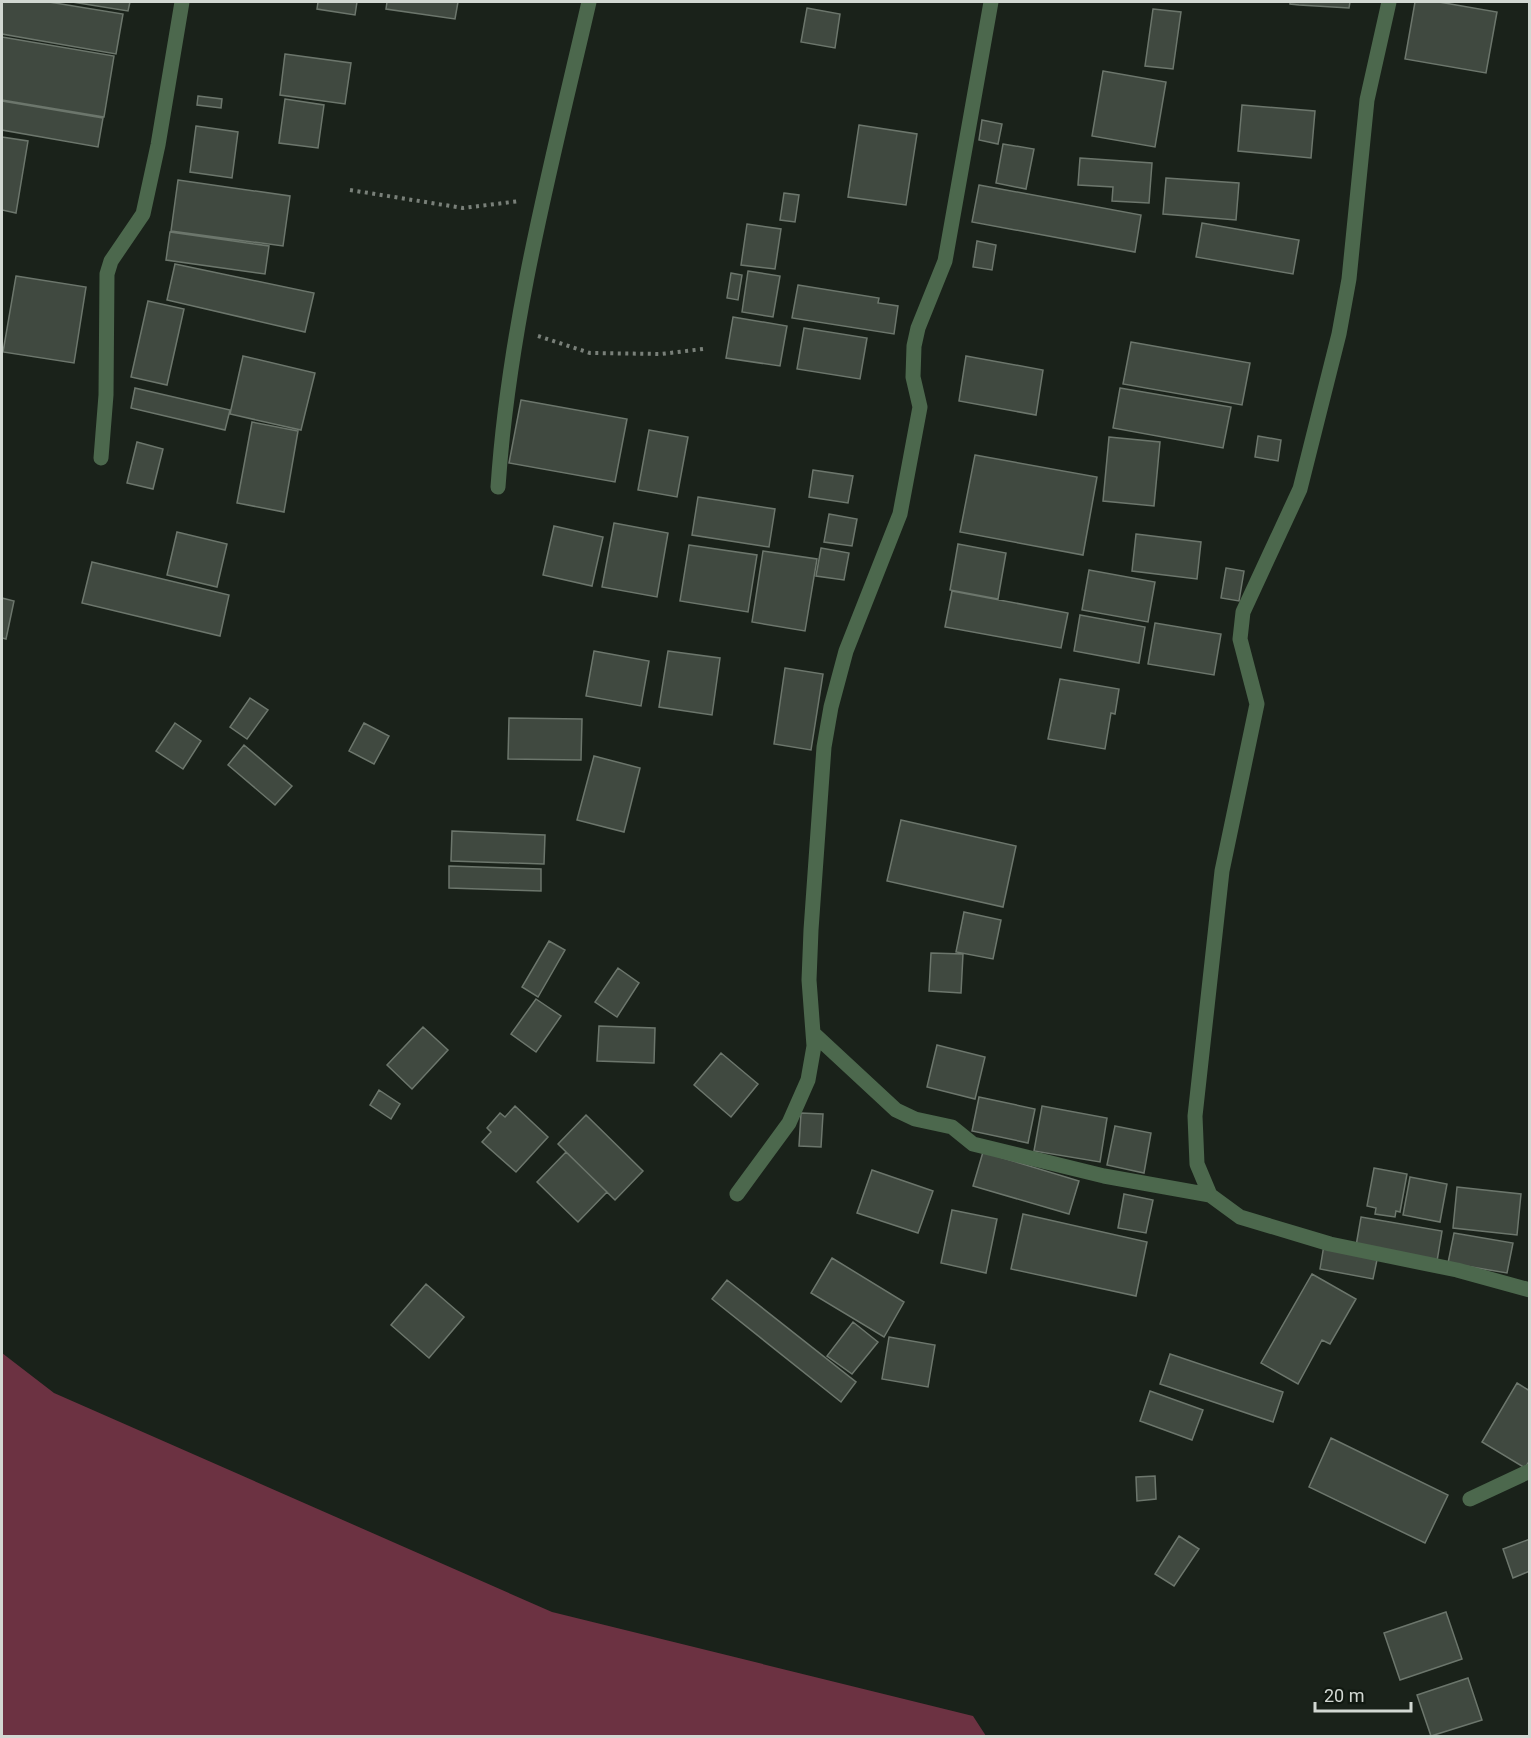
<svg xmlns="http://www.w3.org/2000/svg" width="1531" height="1738" font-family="Roboto,sans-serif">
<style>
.green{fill:#6c3242}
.building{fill:#404940;stroke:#6c766c;stroke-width:1.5}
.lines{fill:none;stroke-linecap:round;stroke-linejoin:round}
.path{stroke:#798079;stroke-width:4;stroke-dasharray:3 4.5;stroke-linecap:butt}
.street{stroke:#4c684d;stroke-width:15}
</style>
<rect width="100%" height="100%" fill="#1a221a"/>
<path class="green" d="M 2,1353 L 54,1393 L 552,1612 L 973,1716 L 986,1736 L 2,1736 Z"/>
<path class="building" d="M 2,2 L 49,2 L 123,14 L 116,54 L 2,34 Z
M 72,2 L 130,2 L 128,11 Z
M 318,2 L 357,2 L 355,15 L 317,9 Z
M 387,2 L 458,2 L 455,19 L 386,9 Z
M 1290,2 L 1350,2 L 1349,8 L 1299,5 L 1290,4 Z
M 1415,2 L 1439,2 L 1497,12 L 1486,73 L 1405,59 Z
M 807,8 L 840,14 L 835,48 L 801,42 Z
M 1153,9 L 1181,12 L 1173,69 L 1145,66 Z
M 2,37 L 114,56 L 104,117 L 2,100 Z
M 285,54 L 351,63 L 345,104 L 280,95 Z
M 1103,71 L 1166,82 L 1155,147 L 1092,136 Z
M 198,96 L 222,99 L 221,108 L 197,105 Z
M 285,99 L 324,105 L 318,148 L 279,143 Z
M 2,101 L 103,118 L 98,147 L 2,130 Z
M 1242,105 L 1315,111 L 1311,158 L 1238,151 Z
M 982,120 L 1002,124 L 998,144 L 979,140 Z
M 859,125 L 917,134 L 906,205 L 848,197 Z
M 196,126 L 238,132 L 232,178 L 190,172 Z
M 2,137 L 28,141 L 16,213 L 2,210 Z
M 1003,144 L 1034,149 L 1026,189 L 996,183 Z
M 1080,158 L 1152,163 L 1149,203 L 1112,201 L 1113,187 L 1078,185 Z
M 1166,178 L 1239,183 L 1236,220 L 1163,214 Z
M 178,180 L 290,196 L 283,246 L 171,231 Z
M 979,185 L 1141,215 L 1135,252 L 972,222 Z
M 784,193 L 799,195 L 795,222 L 780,220 Z
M 1202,223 L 1299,240 L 1293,274 L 1196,257 Z
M 747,224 L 781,229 L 775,269 L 741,265 Z
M 170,232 L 269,246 L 265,274 L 166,260 Z
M 977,241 L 996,245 L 992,270 L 973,267 Z
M 175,264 L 314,293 L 305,332 L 167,300 Z
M 748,271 L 780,276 L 773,317 L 742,312 Z
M 731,273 L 742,275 L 738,300 L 727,298 Z
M 16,276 L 86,287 L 74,363 L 3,352 Z
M 798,285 L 879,298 L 878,303 L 898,306 L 894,334 L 792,318 Z
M 148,301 L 184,309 L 167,385 L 131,377 Z
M 733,317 L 787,326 L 780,366 L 726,358 Z
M 804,328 L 867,338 L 860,379 L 797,369 Z
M 1131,342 L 1250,363 L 1242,405 L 1123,384 Z
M 243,356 L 315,373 L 301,430 L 230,414 Z
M 966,356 L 1043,370 L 1036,415 L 959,401 Z
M 135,388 L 230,410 L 225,430 L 131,408 Z
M 1120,388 L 1231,407 L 1223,448 L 1113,428 Z
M 521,400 L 627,419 L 615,482 L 509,463 Z
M 252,422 L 298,431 L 284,512 L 237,503 Z
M 649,430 L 688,437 L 677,497 L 638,490 Z
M 1258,436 L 1281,440 L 1278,461 L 1255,457 Z
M 1109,437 L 1160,442 L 1154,506 L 1103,501 Z
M 137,442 L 163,449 L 153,489 L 127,483 Z
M 975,455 L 1097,477 L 1083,555 L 960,532 Z
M 813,470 L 853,476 L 848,503 L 809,497 Z
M 698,497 L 775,509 L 769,547 L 692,535 Z
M 829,514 L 857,519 L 852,546 L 824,542 Z
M 614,523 L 668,533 L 657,597 L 602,587 Z
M 554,526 L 603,537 L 592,586 L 543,575 Z
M 177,532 L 227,544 L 217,587 L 167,575 Z
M 1136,534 L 1201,542 L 1197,579 L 1132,571 Z
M 958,544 L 1006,553 L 998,599 L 950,590 Z
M 689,545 L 757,555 L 748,612 L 680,601 Z
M 821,548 L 849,553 L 844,580 L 816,576 Z
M 763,551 L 817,559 L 805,631 L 752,622 Z
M 92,562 L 229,595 L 220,636 L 82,603 Z
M 1226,568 L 1244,571 L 1239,601 L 1221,598 Z
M 1089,570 L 1155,582 L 1148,622 L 1082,610 Z
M 952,591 L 1068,613 L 1061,648 L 945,627 Z
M 2,598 L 14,601 L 6,639 L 2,638 Z
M 1080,615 L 1145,627 L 1139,663 L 1074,651 Z
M 1155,623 L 1221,634 L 1214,675 L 1148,664 Z
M 594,651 L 649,661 L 641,706 L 586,696 Z
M 668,651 L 720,658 L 712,715 L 659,707 Z
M 785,668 L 823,674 L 811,750 L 774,744 Z
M 1060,679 L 1119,689 L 1115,714 L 1111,713 L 1105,749 L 1048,739 Z
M 250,698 L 268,710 L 247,739 L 230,727 Z
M 509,718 L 582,719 L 581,760 L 508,759 Z
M 175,723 L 201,741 L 183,769 L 156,751 Z
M 364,723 L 389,736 L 374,764 L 349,751 Z
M 244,745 L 292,786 L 275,805 L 228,765 Z
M 594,756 L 640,768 L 624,832 L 577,820 Z
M 901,820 L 1016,846 L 1003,907 L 887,881 Z
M 452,831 L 545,835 L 544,864 L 451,861 Z
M 449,866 L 541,869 L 541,891 L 449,888 Z
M 964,912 L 1001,920 L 993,959 L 956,952 Z
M 549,941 L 565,950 L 538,997 L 522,987 Z
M 931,953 L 963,954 L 961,993 L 929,991 Z
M 618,968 L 639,983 L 617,1017 L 595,1002 Z
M 536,999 L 561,1016 L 536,1052 L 511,1034 Z
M 599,1026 L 655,1028 L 654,1063 L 597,1061 Z
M 423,1027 L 448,1050 L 412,1089 L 387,1065 Z
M 937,1045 L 985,1057 L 975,1099 L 927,1087 Z
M 721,1053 L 758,1084 L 731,1117 L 694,1085 Z
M 379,1090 L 400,1104 L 391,1119 L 370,1105 Z
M 979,1097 L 1035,1109 L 1028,1143 L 972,1131 Z
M 515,1106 L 548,1137 L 516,1172 L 482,1142 L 491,1132 L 487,1128 L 500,1113 L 505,1117 Z
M 1042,1106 L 1107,1118 L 1100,1162 L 1034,1151 Z
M 801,1113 L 823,1114 L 821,1147 L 799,1146 Z
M 586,1115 L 643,1171 L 615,1200 L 558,1144 Z
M 1115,1126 L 1151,1133 L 1144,1173 L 1107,1165 Z
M 566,1152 L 607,1192 L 578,1222 L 537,1182 Z
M 983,1152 L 1079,1181 L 1069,1214 L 973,1186 Z
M 1374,1168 L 1407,1174 L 1400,1212 L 1396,1211 L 1395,1217 L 1375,1214 L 1376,1208 L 1367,1206 Z
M 872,1170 L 933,1191 L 918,1233 L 857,1213 Z
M 1410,1177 L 1447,1184 L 1440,1222 L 1403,1215 Z
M 1457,1187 L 1521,1194 L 1517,1235 L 1453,1228 Z
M 1124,1194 L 1153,1200 L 1146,1233 L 1118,1228 Z
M 952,1210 L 997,1219 L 986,1273 L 941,1263 Z
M 1023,1214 L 1147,1242 L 1136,1296 L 1011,1269 Z
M 1361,1217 L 1442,1231 L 1437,1261 L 1356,1246 Z
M 1454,1233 L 1513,1243 L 1507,1273 L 1448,1263 Z
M 1324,1245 L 1378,1255 L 1373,1279 L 1320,1269 Z
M 832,1258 L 904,1302 L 884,1337 L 811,1293 Z
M 1312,1274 L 1356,1299 L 1330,1344 L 1322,1340 L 1298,1384 L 1261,1363 Z
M 727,1280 L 856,1382 L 841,1402 L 712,1299 Z
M 426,1284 L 464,1317 L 429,1358 L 391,1325 Z
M 853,1322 L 878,1342 L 852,1374 L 827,1356 Z
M 889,1337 L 935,1345 L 928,1387 L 882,1379 Z
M 1170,1354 L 1283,1392 L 1273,1422 L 1160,1384 Z
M 1517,1383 L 1530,1391 L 1530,1460 L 1525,1468 L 1482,1442 Z
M 1150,1391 L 1203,1410 L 1192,1440 L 1140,1421 Z
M 1331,1438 L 1448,1495 L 1425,1543 L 1309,1487 Z
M 1155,1476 L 1156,1499 L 1137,1501 L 1136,1477 Z
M 1179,1536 L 1199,1549 L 1174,1586 L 1155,1574 Z
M 1530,1539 L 1530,1571 L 1513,1578 L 1503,1549 Z
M 1446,1612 L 1462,1659 L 1400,1680 L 1384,1633 Z
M 1468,1678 L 1482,1720 L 1431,1736 L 1417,1695 Z"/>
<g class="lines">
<path class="path" d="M 350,190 L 463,208 L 520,201
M 538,336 L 590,353 L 661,354 L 703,349"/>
<path class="street" d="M 1389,2 L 1367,100 L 1349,279 L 1339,334 L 1300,489 L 1243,612 L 1240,639 L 1257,704 L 1222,871 L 1195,1116 L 1197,1164 L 1210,1195 L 1240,1217 L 1330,1244 L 1457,1270 L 1530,1290
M 101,458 L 106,395 L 107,274 L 111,261 L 143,214 L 158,145 L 182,2
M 498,487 C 509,323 552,162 589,2
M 813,1033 L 896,1110 L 915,1119 L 952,1127 L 973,1144 L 1104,1176 L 1210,1195
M 737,1194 L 789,1123 L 808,1080 L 814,1046 L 809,980 L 811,930 L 824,747 L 831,707 L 846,651 L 900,514 L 920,407 L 913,377 L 914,346 L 918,328 L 945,261 L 991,2
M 1470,1499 L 1530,1471"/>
</g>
<rect width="1531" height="1738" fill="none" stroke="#d2d8d2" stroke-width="6"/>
<path d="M1315 1702v9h96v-9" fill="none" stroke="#d2d8d2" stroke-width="3"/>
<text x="1324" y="1702" font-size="18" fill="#d2d8d2" stroke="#111911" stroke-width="4.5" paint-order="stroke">20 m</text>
</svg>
